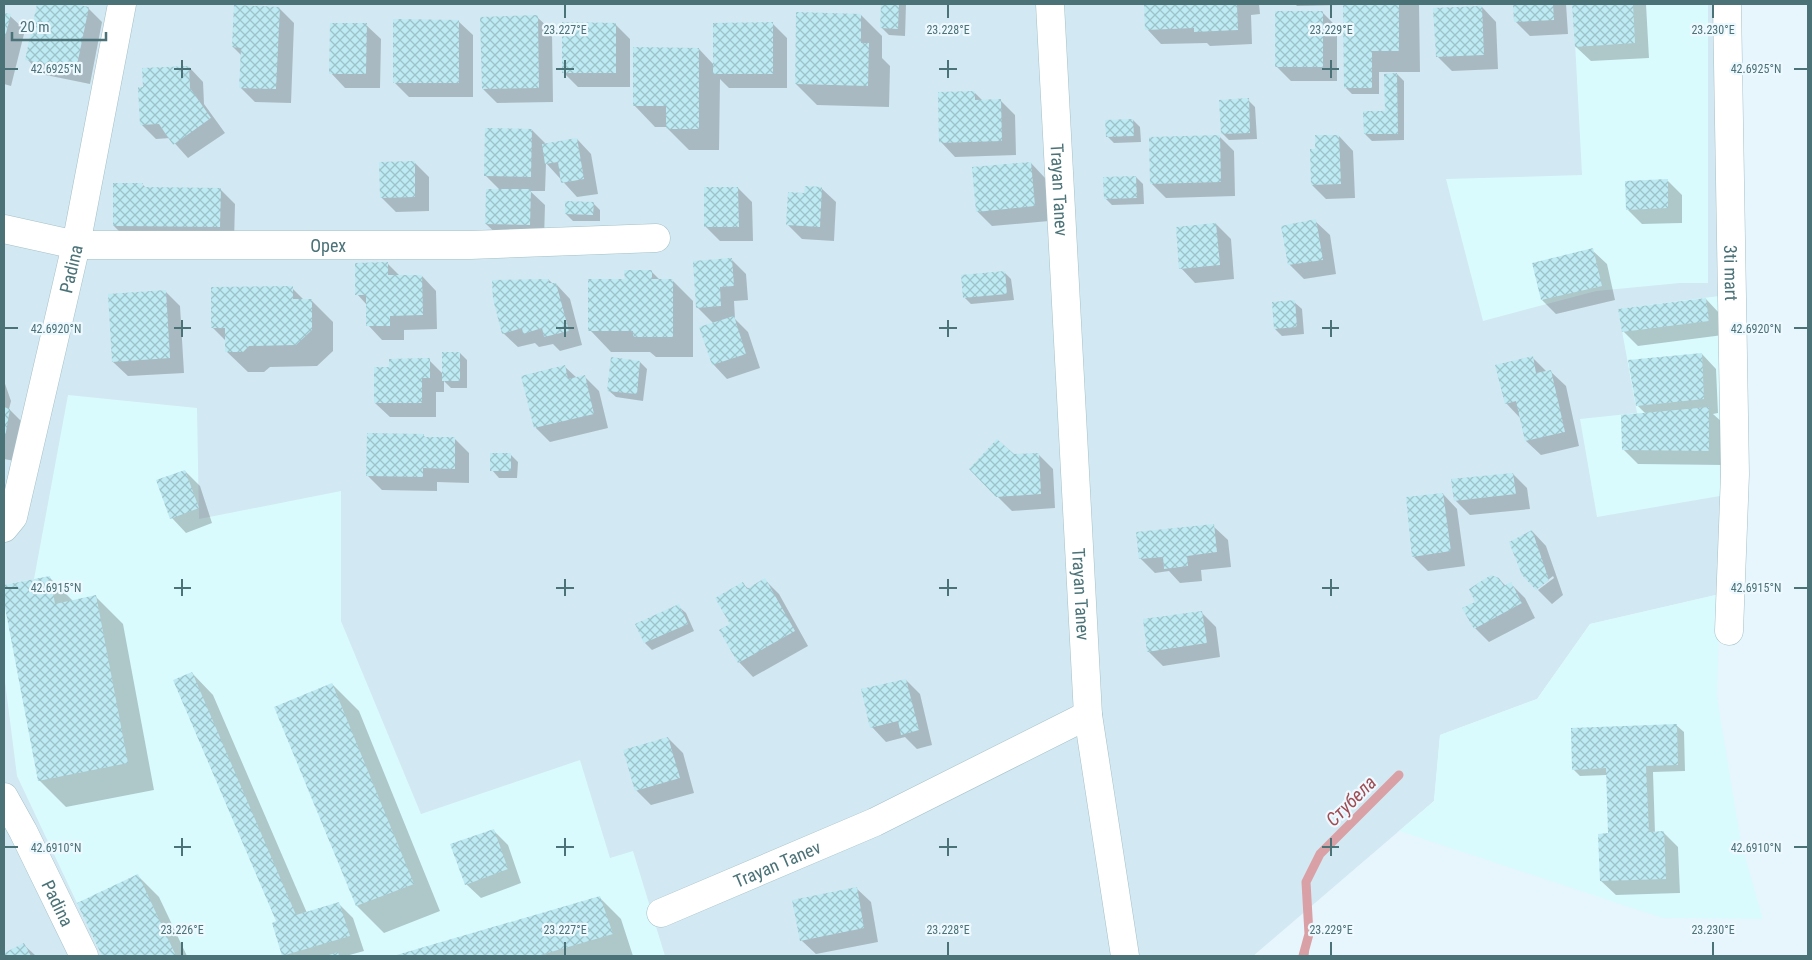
<svg xmlns="http://www.w3.org/2000/svg" width="1812" height="960" font-family="'Roboto Condensed',sans-serif">
<style>
.residential{fill:#d2e8f2}
.commercial{fill:#dafbfd}
.water{fill:url(#water-rules);stroke:#d9a0a5}
.shadow{fill:#0003}
.lines{fill:none;stroke-linecap:round;stroke-linejoin:round}
.stream{stroke:#d9a0a5;stroke-width:9}
.building{fill:url(#building-cross-hatch)}
.minor-casing{stroke:#a4c1c8;stroke-width:29}
.minor{stroke:#fff;stroke-width:28}
.ticks{fill:none;stroke:#4a7277;stroke-width:2}
.labels{text-anchor:middle;dominant-baseline:central;stroke-width:4.5;stroke-linejoin:round;paint-order:stroke}
.street-label{font-size:18px;fill:#4a7277;stroke:#eef9ff}
.water-label{font-size:19px;font-style:italic;fill:#a04c52;stroke:#eef9ff}
.ticks-label{font-size:12px;text-anchor:middle;fill:#4a7277;stroke:#eef9ff;stroke-width:4.5;stroke-linejoin:round;paint-order:stroke}
</style>
<defs>
<pattern id="water-rules" width="6" height="5" patternUnits="userSpaceOnUse" patternTransform="scale(1.25)"><rect width="6" height="5" fill="#e7babf"/><path d="M0 2.5h6" fill="none" stroke="#bd9ca0"/></pattern>
<pattern id="building-cross-hatch" width="8" height="8" patternUnits="userSpaceOnUse" patternTransform="scale(1.25)"><rect width="8" height="8" fill="#beeaf3"/><path d="M0 0l8 8M0 8l8-8" fill="none" stroke="#9cc2ca"/></pattern>
</defs>
<rect width="100%" height="100%" fill="#e7f5fd"/>
<path class="residential" d="M 4,4 L 1732,4 L 1720,594 L 1590,624 L 1537,699 L 1440,735 L 1434,801 L 1253,956 L 4,956 Z"/>
<path class="commercial" d="M 1573,4 L 1708,4 L 1708,283 L 1680,283 L 1596,291 L 1483,321 L 1446,179 L 1582,175 Z
M 1719,296 L 1720,496 L 1597,517 L 1580,419 L 1637,413 L 1618,309 Z
M 68,395 L 197,408 L 199,519 L 341,491 L 341,621 L 421,814 L 580,760 L 610,858 L 633,851 L 665,956 L 102,956 L 17,776 L 4,674 L 4,585 L 34,579 Z
M 1720,594 L 1717,697 L 1741,842 L 1763,919 L 1662,918 L 1399,831 L 1434,801 L 1440,735 L 1537,699 L 1590,624 Z"/>
<path class="water" d="M 1309,934 L 1308,956 L 1299,956 Z"/>
<path class="shadow" d="M 38,4 L 67,4 L 88,8 L 102,22 L 90,84 L 41,74 L 27,59 Z
M 882,4 L 906,4 L 905,36 L 889,35 L 882,28 Z
M 1146,4 L 1259,4 L 1260,14 L 1251,15 L 1252,44 L 1210,46 L 1207,43 L 1161,44 L 1147,29 Z
M 1295,4 L 1339,4 L 1339,5 L 1297,6 Z
M 1344,4 L 1419,4 L 1420,72 L 1379,72 L 1379,94 L 1352,94 L 1345,87 Z
M 1515,4 L 1566,4 L 1568,34 L 1530,36 L 1515,21 Z
M 1574,4 L 1646,4 L 1649,58 L 1591,61 L 1576,47 Z
M 1482,7 L 1496,22 L 1498,69 L 1452,71 L 1437,56 Z
M 279,8 L 294,23 L 291,103 L 255,102 L 240,87 L 241,55 L 233,47 Z
M 1322,12 L 1337,27 L 1337,81 L 1291,81 L 1277,67 Z
M 4,14 L 10,16 L 25,30 L 11,86 L 4,84 Z
M 861,15 L 882,36 L 882,58 L 890,66 L 889,107 L 817,105 L 796,84 Z
M 537,17 L 552,31 L 553,102 L 497,103 L 483,89 Z
M 458,21 L 473,35 L 473,97 L 409,97 L 394,82 Z
M 772,23 L 787,38 L 787,88 L 729,88 L 720,79 L 719,150 L 689,150 L 668,129 L 668,127 L 655,127 L 634,105 L 699,49 L 714,65 Z
M 615,24 L 630,39 L 630,87 L 578,87 L 563,72 Z
M 366,25 L 381,39 L 380,88 L 345,88 L 331,73 Z
M 189,67 L 203,82 L 204,104 L 225,133 L 188,158 L 170,138 L 156,139 L 141,124 L 144,88 Z
M 1397,74 L 1404,81 L 1404,140 L 1372,141 L 1365,134 L 1386,113 Z
M 974,92 L 983,101 L 1000,100 L 1015,115 L 1016,155 L 955,157 L 941,142 Z
M 1248,100 L 1255,107 L 1257,139 L 1229,140 L 1222,133 Z
M 1133,120 L 1140,127 L 1141,142 L 1114,143 L 1107,136 Z
M 532,130 L 546,144 L 577,139 L 591,154 L 598,194 L 577,197 L 546,163 L 545,191 L 530,191 L 545,205 L 544,239 L 501,238 L 486,224 L 500,190 L 486,176 Z
M 1219,136 L 1234,151 L 1235,196 L 1166,198 L 1152,184 Z
M 1339,136 L 1353,151 L 1355,198 L 1326,199 L 1312,185 L 1317,150 Z
M 415,163 L 429,177 L 429,211 L 396,212 L 381,197 Z
M 1031,163 L 1045,178 L 1049,221 L 992,226 L 977,211 Z
M 1136,177 L 1143,184 L 1144,204 L 1112,205 L 1105,198 Z
M 1667,180 L 1682,195 L 1682,223 L 1642,224 L 1628,210 Z
M 142,184 L 146,188 L 220,189 L 235,204 L 234,241 L 128,240 L 114,226 Z
M 738,188 L 752,202 L 753,241 L 720,241 L 706,227 Z
M 821,188 L 836,202 L 834,241 L 802,239 L 788,225 L 805,194 Z
M 593,203 L 600,210 L 600,221 L 573,221 L 566,214 Z
M 1315,221 L 1330,235 L 1336,274 L 1304,279 L 1289,264 Z
M 1216,224 L 1231,239 L 1234,279 L 1195,283 L 1181,268 Z
M 1592,250 L 1607,264 L 1615,300 L 1556,314 L 1542,300 Z
M 731,259 L 746,274 L 748,300 L 734,301 L 735,319 L 748,332 L 760,368 L 727,379 L 713,364 L 714,324 L 698,308 Z
M 388,264 L 400,276 L 422,276 L 436,291 L 437,329 L 404,330 L 404,340 L 382,340 L 368,325 L 367,305 L 357,294 Z
M 651,271 L 660,280 L 672,280 L 693,301 L 693,357 L 656,357 L 650,352 L 611,352 L 590,330 L 626,280 Z
M 1004,272 L 1011,279 L 1014,300 L 971,304 L 964,297 Z
M 549,280 L 553,284 L 556,284 L 570,299 L 582,345 L 560,351 L 553,344 L 539,347 L 535,343 L 518,347 L 503,333 Z
M 292,288 L 305,301 L 312,301 L 333,322 L 333,351 L 317,366 L 270,367 L 264,372 L 248,372 L 226,351 L 226,341 L 212,327 Z
M 166,292 L 180,306 L 184,373 L 128,376 L 113,362 Z
M 1706,299 L 1720,314 L 1723,335 L 1638,346 L 1623,331 Z
M 1294,302 L 1302,309 L 1304,334 L 1282,336 L 1275,329 Z
M 460,353 L 467,360 L 467,388 L 451,388 L 444,381 L 444,392 L 436,392 L 436,417 L 390,417 L 375,403 L 390,368 L 429,360 L 443,374 Z
M 1702,354 L 1716,369 L 1718,413 L 1713,414 L 1723,423 L 1723,465 L 1638,464 L 1623,449 L 1646,414 L 1638,406 Z
M 1533,358 L 1547,372 L 1551,372 L 1566,386 L 1579,446 L 1541,455 L 1526,441 L 1521,419 L 1506,403 Z
M 612,359 L 640,362 L 647,369 L 643,401 L 616,397 L 608,390 Z
M 564,366 L 577,378 L 584,376 L 599,391 L 608,428 L 550,442 L 536,428 L 523,376 Z
M 4,381 L 11,401 L 9,409 L 31,431 L 25,463 L 4,459 Z
M 423,435 L 426,438 L 454,438 L 469,453 L 469,483 L 437,482 L 437,491 L 382,490 L 368,476 Z
M 1038,454 L 1053,469 L 1055,508 L 1012,511 L 997,496 L 1014,456 Z
M 511,455 L 518,462 L 517,478 L 499,478 L 492,470 Z
M 185,471 L 200,486 L 212,523 L 186,533 L 172,518 Z
M 1513,474 L 1527,488 L 1530,509 L 1470,515 L 1455,500 Z
M 1443,494 L 1457,509 L 1465,566 L 1428,571 L 1414,557 Z
M 1213,526 L 1228,540 L 1231,567 L 1201,570 L 1202,581 L 1180,583 L 1169,571 L 1155,573 L 1140,558 Z
M 1532,531 L 1546,546 L 1563,595 L 1552,604 L 1538,590 L 1554,578 L 1553,576 L 1537,589 Z
M 49,577 L 73,601 L 95,596 L 123,624 L 154,790 L 66,807 L 39,780 L 4,596 L 4,586 Z
M 1499,579 L 1506,586 L 1511,584 L 1525,598 L 1535,618 L 1489,642 L 1475,628 Z
M 765,580 L 779,594 L 808,646 L 753,677 L 739,662 L 732,624 L 743,584 L 749,589 Z
M 678,606 L 686,613 L 694,631 L 652,650 L 645,643 Z
M 1201,612 L 1216,627 L 1220,657 L 1163,666 L 1148,651 Z
M 192,673 L 213,695 L 307,913 L 339,904 L 353,918 L 364,951 L 346,956 L 283,956 L 273,924 L 279,922 Z
M 906,680 L 920,694 L 932,745 L 917,749 L 905,737 L 886,742 L 872,727 Z
M 332,684 L 359,711 L 440,911 L 384,933 L 357,906 Z
M 1676,725 L 1684,732 L 1685,771 L 1653,772 L 1655,833 L 1663,832 L 1678,847 L 1680,893 L 1616,895 L 1601,881 L 1611,834 L 1607,775 L 1580,776 L 1573,769 Z
M 668,738 L 683,753 L 694,793 L 651,805 L 636,790 Z
M 493,830 L 508,845 L 521,883 L 481,898 L 466,884 Z
M 138,876 L 159,897 L 187,956 L 103,956 L 79,904 Z
M 856,888 L 871,902 L 878,942 L 816,954 L 801,940 Z
M 600,898 L 621,919 L 633,956 L 395,956 Z
M 24,945 L 36,956 L 4,956 L 4,955 Z"/>
<g class="lines">
<path class="stream" d="M 1303,956 L 1309,934 L 1306,882 L 1320,854 L 1399,775"/>
</g>
<path class="building" d="M 37,4 L 74,4 L 89,7 L 76,70 L 25,60 Z
M 881,4 L 899,4 L 898,29 L 880,28 Z
M 1144,4 L 1237,4 L 1238,30 L 1194,32 L 1194,28 L 1145,30 Z
M 1343,4 L 1399,4 L 1399,51 L 1372,51 L 1372,88 L 1344,88 Z
M 1513,4 L 1553,4 L 1554,20 L 1514,22 Z
M 1572,4 L 1633,4 L 1635,43 L 1575,47 Z
M 234,5 L 280,7 L 276,89 L 239,88 L 241,48 L 232,47 Z
M 1482,6 L 1484,55 L 1436,57 L 1433,8 Z
M 1275,11 L 1323,11 L 1323,67 L 1275,67 Z
M 796,12 L 861,14 L 861,43 L 869,43 L 868,86 L 795,84 Z
M 4,13 L 11,14 L 4,41 Z
M 538,15 L 539,88 L 482,89 L 480,17 Z
M 393,19 L 459,20 L 459,83 L 393,83 Z
M 562,22 L 616,23 L 616,73 L 562,73 Z
M 773,22 L 773,74 L 713,74 L 713,23 Z
M 330,23 L 367,23 L 366,74 L 329,74 Z
M 633,47 L 699,48 L 699,129 L 666,129 L 666,106 L 633,106 Z
M 189,66 L 190,88 L 211,118 L 173,145 L 159,124 L 140,125 L 138,87 L 143,87 L 142,68 Z
M 1397,73 L 1398,134 L 1364,134 L 1363,111 L 1385,111 L 1384,74 Z
M 975,91 L 975,100 L 1001,99 L 1002,141 L 939,143 L 938,92 Z
M 1249,98 L 1250,133 L 1221,134 L 1219,100 Z
M 1133,119 L 1134,136 L 1106,137 L 1105,120 Z
M 485,128 L 532,129 L 531,177 L 484,176 Z
M 1220,135 L 1221,182 L 1150,184 L 1149,137 Z
M 1315,135 L 1339,135 L 1341,184 L 1311,185 L 1310,149 L 1315,149 Z
M 577,138 L 584,179 L 561,183 L 558,162 L 545,164 L 542,144 Z
M 415,161 L 415,197 L 380,198 L 379,162 Z
M 1031,162 L 1035,206 L 976,212 L 972,167 Z
M 1136,176 L 1137,198 L 1104,199 L 1103,177 Z
M 1668,179 L 1668,208 L 1626,210 L 1625,181 Z
M 113,183 L 143,183 L 143,187 L 221,188 L 220,227 L 113,226 Z
M 805,186 L 822,187 L 820,227 L 786,225 L 788,192 L 804,193 Z
M 704,187 L 738,187 L 739,227 L 704,227 Z
M 486,189 L 531,189 L 530,225 L 485,224 Z
M 565,201 L 594,202 L 593,215 L 565,214 Z
M 1316,219 L 1323,260 L 1288,265 L 1281,226 Z
M 1216,223 L 1220,265 L 1179,269 L 1176,227 Z
M 1593,248 L 1602,286 L 1541,300 L 1532,263 Z
M 732,258 L 734,286 L 720,287 L 721,306 L 696,308 L 693,261 Z
M 388,262 L 388,275 L 422,275 L 423,315 L 390,316 L 390,326 L 366,326 L 366,295 L 355,295 L 355,263 Z
M 624,270 L 652,270 L 652,279 L 673,279 L 673,337 L 633,337 L 633,331 L 588,331 L 588,279 L 625,279 Z
M 1005,271 L 1007,294 L 963,298 L 961,275 Z
M 549,279 L 549,283 L 556,283 L 569,331 L 544,337 L 542,328 L 523,334 L 522,328 L 502,334 L 493,299 L 492,280 Z
M 293,286 L 293,299 L 312,299 L 312,330 L 296,345 L 249,346 L 243,352 L 225,352 L 225,328 L 211,328 L 211,287 Z
M 166,290 L 170,358 L 112,362 L 108,294 Z
M 1706,298 L 1709,321 L 1622,332 L 1618,309 Z
M 1295,300 L 1297,327 L 1274,329 L 1272,302 Z
M 734,316 L 746,354 L 712,365 L 699,327 Z
M 442,352 L 460,352 L 460,381 L 442,381 Z
M 1702,353 L 1704,399 L 1636,406 L 1628,360 Z
M 1533,356 L 1536,373 L 1551,370 L 1565,432 L 1525,441 L 1516,401 L 1505,404 L 1495,365 Z
M 611,357 L 640,361 L 637,394 L 607,391 Z
M 430,358 L 430,378 L 422,378 L 422,403 L 374,403 L 374,367 L 389,367 L 389,359 Z
M 565,365 L 568,379 L 585,375 L 594,414 L 534,428 L 521,376 Z
M 4,407 L 10,409 L 5,437 L 4,437 Z
M 1709,407 L 1709,451 L 1622,450 L 1621,415 Z
M 367,433 L 424,434 L 424,437 L 455,437 L 455,469 L 423,468 L 423,477 L 366,476 Z
M 997,439 L 1014,454 L 1039,453 L 1041,494 L 996,497 L 969,469 Z
M 490,453 L 511,453 L 511,471 L 490,471 Z
M 185,470 L 199,508 L 170,519 L 156,480 Z
M 1513,473 L 1516,494 L 1454,501 L 1451,479 Z
M 1443,493 L 1451,551 L 1412,557 L 1406,497 Z
M 1214,524 L 1217,552 L 1187,556 L 1188,566 L 1164,569 L 1163,557 L 1139,559 L 1136,532 Z
M 1532,530 L 1549,580 L 1536,590 L 1522,575 L 1509,542 Z
M 1491,575 L 1499,578 L 1504,586 L 1511,582 L 1522,603 L 1474,629 L 1462,608 L 1475,602 L 1469,589 Z
M 50,576 L 55,604 L 96,595 L 128,763 L 38,781 L 4,602 L 4,585 Z
M 765,578 L 795,631 L 738,663 L 719,630 L 730,624 L 715,598 L 743,582 L 747,589 Z
M 679,604 L 688,624 L 644,643 L 635,624 Z
M 1202,611 L 1207,643 L 1147,652 L 1143,619 Z
M 192,672 L 296,915 L 339,902 L 350,936 L 282,956 L 272,923 L 276,921 L 173,680 Z
M 906,679 L 919,730 L 901,735 L 898,721 L 870,728 L 861,689 Z
M 332,683 L 414,884 L 356,906 L 274,707 Z
M 1677,724 L 1678,765 L 1646,766 L 1649,832 L 1664,831 L 1666,879 L 1600,881 L 1598,834 L 1608,833 L 1606,768 L 1572,770 L 1571,728 Z
M 668,737 L 680,778 L 635,791 L 623,750 Z
M 494,829 L 508,869 L 465,885 L 450,844 Z
M 138,874 L 176,956 L 102,956 L 77,903 Z
M 857,887 L 864,928 L 800,941 L 792,900 Z
M 600,896 L 613,934 L 537,956 L 393,956 Z
M 24,943 L 31,956 L 4,956 L 4,953 Z
M 338,952 L 339,956 L 326,956 Z"/>
<g class="lines">
<defs>
<g id="minor">
<path id="s1" d="M 1050,4 L 1088,715 L 1125,956"/>
<path id="s2" d="M 1727,4 L 1735,474 L 1729,631"/>
<path id="s3" d="M 4,229 L 76,245 L 470,245 L 656,238"/>
<path id="s4" d="M 4,528 L 13,517 L 76,245 L 122,4"/>
<path id="s5" d="M 4,797 L 23,831 L 84,956"/>
<path id="s6" d="M 661,913 L 875,822 L 1088,715"/>
</g>
</defs>
<use href="#minor" class="minor-casing"/>
<use href="#minor" class="minor"/>
</g>
<path class="ticks" d="M 565,5 L 565,18M 948,5 L 948,18M 1331,5 L 1331,18M 1713,5 L 1713,18M 182,60 L 182,78M 565,60 L 565,78M 948,60 L 948,78M 1331,60 L 1331,78M 5,69 L 18,69M 174,69 L 191,69M 556,69 L 574,69M 939,69 L 957,69M 1322,69 L 1339,69M 1794,69 L 1807,69M 182,320 L 182,337M 565,320 L 565,337M 948,320 L 948,337M 1331,320 L 1331,337M 5,328 L 18,328M 174,328 L 191,328M 556,328 L 574,328M 939,328 L 957,328M 1322,328 L 1339,328M 1794,328 L 1807,328M 182,579 L 182,596M 565,579 L 565,596M 948,579 L 948,596M 1331,579 L 1331,596M 5,588 L 18,588M 174,588 L 191,588M 556,588 L 574,588M 939,588 L 957,588M 1322,588 L 1339,588M 1794,588 L 1807,588M 182,838 L 182,856M 565,838 L 565,856M 948,838 L 948,856M 1331,838 L 1331,856M 5,847 L 18,847M 174,847 L 191,847M 556,847 L 574,847M 939,847 L 957,847M 1322,847 L 1339,847M 1794,847 L 1807,847M 182,942 L 182,955M 565,942 L 565,955M 948,942 L 948,955M 1331,942 L 1331,955M 1713,942 L 1713,955"/>
<g class="labels">
<g class="street-label">
<text stroke="none"><textPath href="#s1" startOffset="186">Trayan Tanev</textPath></text>
<text stroke="none"><textPath href="#s3" startOffset="326">Орех</textPath></text>
<text stroke="none"><textPath href="#s4" startOffset="269">Padina</textPath></text>
<text stroke="none"><textPath href="#s2" startOffset="269">3ti mart</textPath></text>
<text stroke="none"><textPath href="#s1" startOffset="591">Trayan Tanev</textPath></text>
<text stroke="none"><textPath href="#s6" startOffset="126">Trayan Tanev</textPath></text>
<text stroke="none"><textPath href="#s5" startOffset="119">Padina</textPath></text>
</g>
<g class="water-label">
<text transform="translate(1351 801) rotate(-45)">Стубела</text>
</g>
</g>
<g class="ticks-label">
<text x="565" y="34">23.227°E</text>
<text x="948" y="34">23.228°E</text>
<text x="1331" y="34">23.229°E</text>
<text x="1713" y="34">23.230°E</text>
<text x="56" y="73">42.6925°N</text>
<text x="1756" y="73">42.6925°N</text>
<text x="56" y="333">42.6920°N</text>
<text x="1756" y="333">42.6920°N</text>
<text x="56" y="592">42.6915°N</text>
<text x="1756" y="592">42.6915°N</text>
<text x="56" y="852">42.6910°N</text>
<text x="1756" y="852">42.6910°N</text>
<text x="182" y="934">23.226°E</text>
<text x="565" y="934">23.227°E</text>
<text x="948" y="934">23.228°E</text>
<text x="1331" y="934">23.229°E</text>
<text x="1713" y="934">23.230°E</text>
</g>
<rect width="1812" height="960" fill="none" stroke="#4a7277" stroke-width="10"/>
<path d="M12 32v8h94v-8" fill="none" stroke="#4a7277" stroke-width="2.5"/>
<text x="20" y="32" font-size="15" fill="#4a7277" stroke="#eef9ff" stroke-width="4" paint-order="stroke">20 m</text>
</svg>
